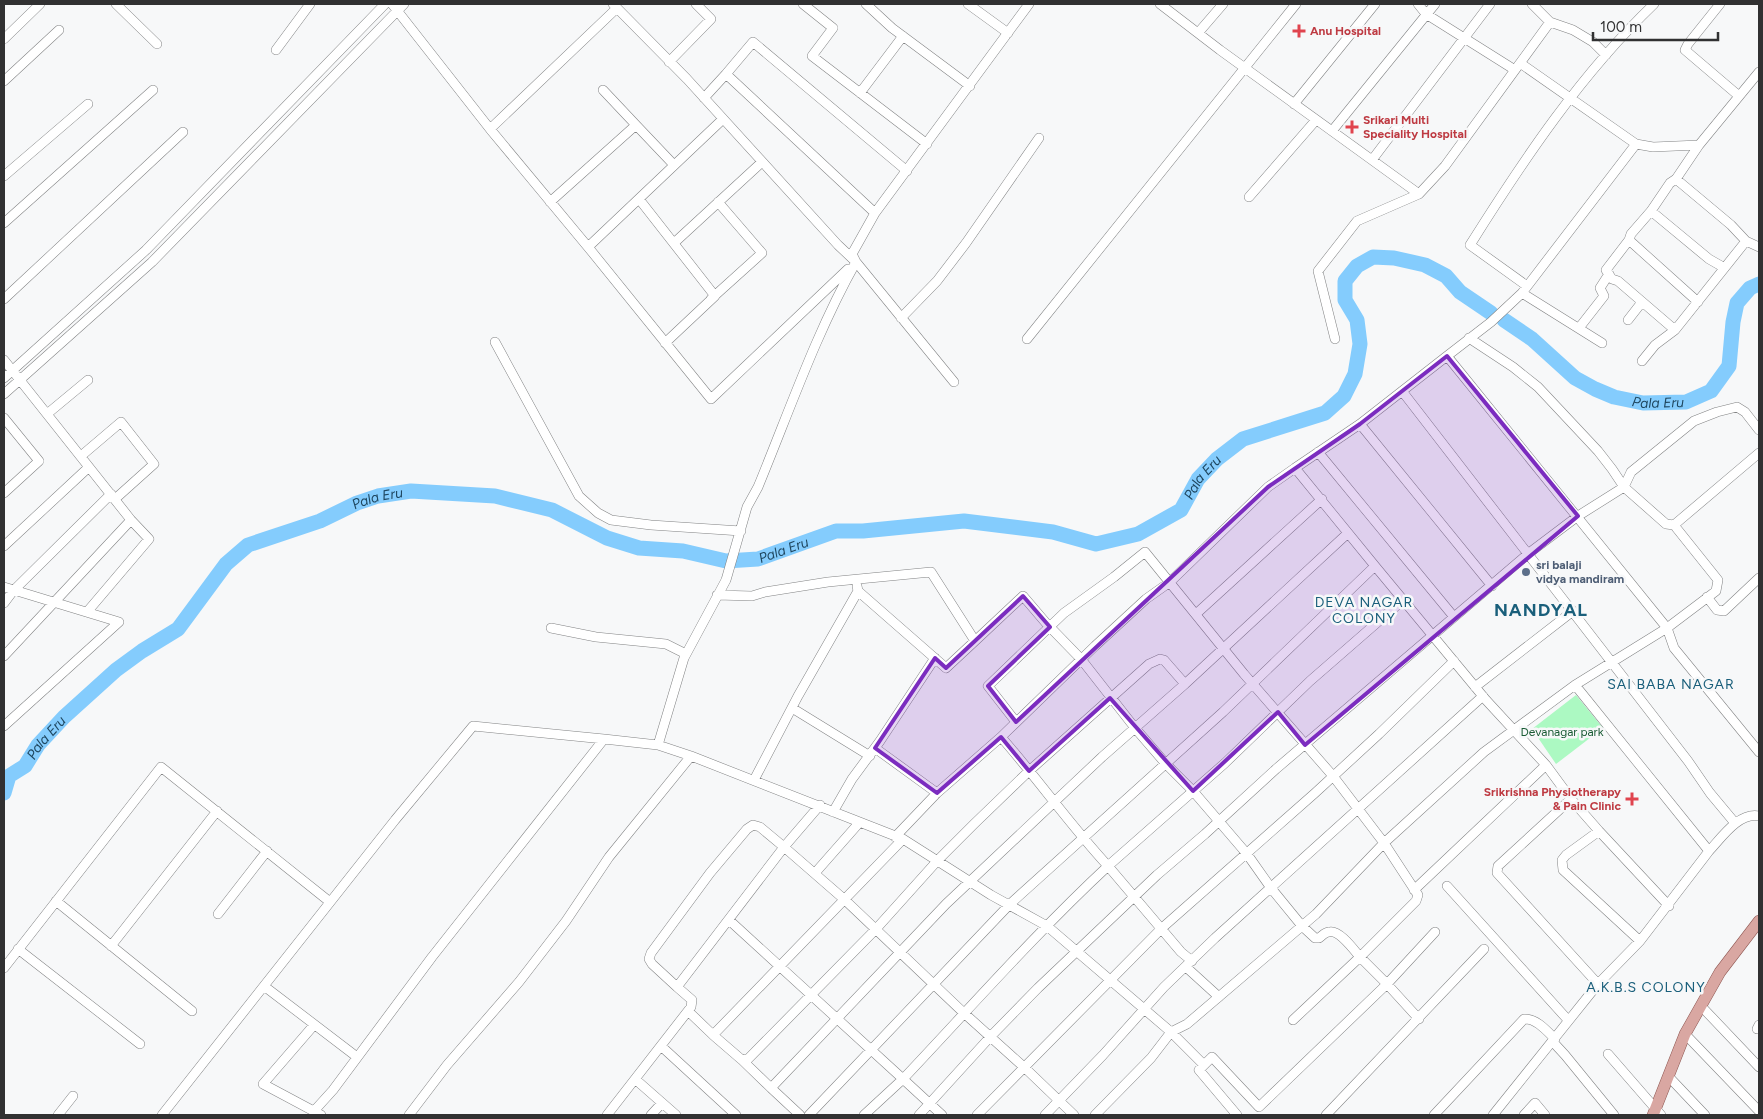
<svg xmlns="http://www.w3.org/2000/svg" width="1763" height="1119" font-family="Figtree,sans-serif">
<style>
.green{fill:#acf9c2}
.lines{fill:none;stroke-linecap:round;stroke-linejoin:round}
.river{stroke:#84ccfd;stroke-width:15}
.minor-casing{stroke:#828384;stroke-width:10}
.major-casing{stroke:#8e5752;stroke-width:12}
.minor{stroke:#fff;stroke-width:9}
.major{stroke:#d9a7a2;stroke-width:11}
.marked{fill:#7b2cbf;fill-opacity:0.2;stroke:#7b2cbf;stroke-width:4;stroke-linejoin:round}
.health-dot{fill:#e0444e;stroke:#f7f8f9;stroke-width:2}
.service-dot{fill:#5c6f8a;stroke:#f7f8f9;stroke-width:2}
.labels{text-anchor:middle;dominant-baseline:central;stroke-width:5;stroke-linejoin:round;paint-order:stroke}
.health-label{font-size:12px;font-weight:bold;fill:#be3a42;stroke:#f7f8f9;text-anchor:start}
.service-label{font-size:12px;font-weight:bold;fill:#4e5e75;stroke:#f7f8f9;text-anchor:start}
.park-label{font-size:12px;fill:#195b34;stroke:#f7f8f9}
.water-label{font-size:14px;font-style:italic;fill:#1f4760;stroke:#f7f8f9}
.neighbourhood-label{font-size:14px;letter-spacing:1px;fill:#1a5f7b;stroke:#f7f8f9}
.district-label{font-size:18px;font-weight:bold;letter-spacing:1px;fill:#1a5f7b;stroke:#f7f8f9}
</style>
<rect width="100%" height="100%" fill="#f7f8f9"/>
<path class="green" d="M 1576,695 L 1603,728 L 1556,764 L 1532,729 Z"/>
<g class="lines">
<g class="river">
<path id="s1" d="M 1504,320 L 1532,339 L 1575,378 L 1595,389 L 1614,397 L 1643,403 L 1686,402 L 1711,391 L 1729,366 L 1733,322 L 1737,303 L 1750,288 L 1759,284"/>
<path id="s2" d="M 4,793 L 9,776 L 25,766 L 38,745 L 64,717 L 116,670 L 142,651 L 178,629 L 226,564 L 248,545 L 320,521 L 357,503 L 378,496 L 411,491 L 495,496 L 552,510 L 607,538 L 639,548 L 683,551 L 726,561 L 758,559 L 836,531 L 863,531 L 964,521 L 1053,532 L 1096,544 L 1138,534 L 1181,510 L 1198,479 L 1217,459 L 1243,439 L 1325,413 L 1344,396 L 1355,374 L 1360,344 L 1357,320 L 1345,300 L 1345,281 L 1357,266 L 1373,257 L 1394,258 L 1425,265 L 1446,276 L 1460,292 L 1491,313"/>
</g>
<defs>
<path id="minor" d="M 116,4 L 157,44
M 392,4 L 490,129 L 588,247 L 711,399 L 848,269
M 613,4 L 687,79 L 838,245 L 856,262 L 954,382
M 803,4 L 833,28 L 812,56 L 927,144
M 866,4 L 892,28 L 970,86
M 968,4 L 1008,33
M 1160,4 L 1220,50 L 1419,194 L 1445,166 L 1550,22
M 1418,4 L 1426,14 L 1515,70
M 1532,4 L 1550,22 L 1573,30 L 1593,42 L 1606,55
M 1720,4 L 1688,44 L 1685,50 L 1739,96
M 1198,33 L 1223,4
M 4,39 L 40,4
M 276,50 L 310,4
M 669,62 L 711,19 L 696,4
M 1520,63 L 1636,144
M 1759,72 L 1699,145 L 1653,147 L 1636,144 L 1522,293 L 1491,322 L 1447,356 L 1667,628 L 1674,648 L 1759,752
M 726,74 L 753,42 L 907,171
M 4,81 L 59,30
M 603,90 L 636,125
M 860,93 L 903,36
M 704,98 L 726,74 L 875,213
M 1294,104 L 1375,4
M 490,129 L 617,8
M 1332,131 L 1435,4
M 1372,160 L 1490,4
M 4,176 L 88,104
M 1676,179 L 1731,225 L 1746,241 L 1759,247
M 1249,197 L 1316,120
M 639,199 L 715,296 L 665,343
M 550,202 L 636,125 L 674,165
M 1651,211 L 1709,259 L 1723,267
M 4,223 L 153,90
M 1629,240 L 1698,302
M 674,243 L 762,162
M 588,247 L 723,119
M 1527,286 L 1470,245 C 1524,159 1581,74 1654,4
M 1522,293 L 1602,343
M 4,299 L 183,132
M 711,299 L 762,253 L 718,202
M 901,318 L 937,281 L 966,243 L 1039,138
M 1628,320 L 1642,302
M 1579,328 L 1604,296 L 1600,288 L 1609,274
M 1675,330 L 1618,281 L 1612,279 L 1606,270 L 1629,240 L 1631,234 L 1651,211 L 1670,183 L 1676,179 L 1699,145
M 1027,339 L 1296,4
M 1335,339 L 1318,271 L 1357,221 L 1419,194
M 495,342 L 579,496 L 598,513 L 611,520 L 651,525 L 741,531
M 4,360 L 131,520 L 149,539 L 87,612
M 1642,361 L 1655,345 L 1675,330 L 1746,241
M 4,378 L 146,250 L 385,4
M 1402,391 L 1688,761 L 1710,793 L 1735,823
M 4,394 L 152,262 L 404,4
M 47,414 L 88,380
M 4,418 L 39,461 L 4,493
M 1360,424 L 1492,586
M 1318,452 L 1454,617
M 81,456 L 121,422 L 154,464 L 115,499
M 1295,468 L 1360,424 L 1447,356
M 1674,525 L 1759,453
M 4,546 L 89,467
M 1375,566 L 1295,468 L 1268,487 L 1170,582 L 1146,599 L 1095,646 L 1001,737 C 1038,779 1070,825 1108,866 L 1225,763 L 1310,681 L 1403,600
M 857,586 L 858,591 L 946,668 L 975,641
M 4,587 L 119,622
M 717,595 L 752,596 L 765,592 L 828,582 L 931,572 L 975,641 L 1023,596 L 1046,623 L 1081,659 L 1135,728 L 1166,764 L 1193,791 L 1247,854 L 1271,888 L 1302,926 L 1315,938 L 1319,938 C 1322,936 1325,932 1329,932 C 1339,929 1354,950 1360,957 L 1293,1020
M 1707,597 L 1717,610 L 1724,611 L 1759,578
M 4,603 L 13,591 L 111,494
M 1196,614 L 1322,499
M 551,628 L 596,637 L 666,644 L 686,654
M 4,656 L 131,520
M 1575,685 L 1709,851 C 1722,837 1739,812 1759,816
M 1475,687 L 1573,611
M 792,708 L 870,756
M 1016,722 L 988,686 L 1064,613 L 1114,577 L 1145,552 L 1244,674 L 1333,776 L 1384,843 L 1418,895 L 1416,901 L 1360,957 L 1387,984 L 1259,1107 L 1212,1057 L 1199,1070 L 1237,1115
M 4,726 L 119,622
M 875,748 L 937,793
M 691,756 L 903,839 L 991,895 L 1047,926 L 1171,1032 L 1204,1065
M 754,780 L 798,696 L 858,591
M 1571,799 L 1498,866 L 1497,873 L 1598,984
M 833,812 L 852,779 L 880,741 L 935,658
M 1599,831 L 1566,855 L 1562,860 L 1563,870 L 1640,941
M 895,837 L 937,793 L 1001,737
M 815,873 L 859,823
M 1447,886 L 1568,1020
M 1414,890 L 1546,765
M 56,901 L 192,1011
M 218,914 L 267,851
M 729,920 L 903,1079 L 864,1115
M 111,946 L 217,811
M 18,949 L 140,1044
M 1186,967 L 1219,997
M 4,968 L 161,767 L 330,902
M 264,986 L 357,1057
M 677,987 L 652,964 L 649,959 L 651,953 L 710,873 L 747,829 L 753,825 L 760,827 L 784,847 L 845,900 L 965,1014 L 1025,1068 L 1074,1115
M 1701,1006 L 1759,1067
M 688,1011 L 713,1035 L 903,839
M 1419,1019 L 1387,984 L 1435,932
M 314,1025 L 263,1084 L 321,1115
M 1757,1029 L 1759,1025
M 1685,1034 L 1759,1111
M 713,1035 L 742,1060 L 748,1059 L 876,929 L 938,860 L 974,824 L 1029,771 L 1149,664 L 1160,659 L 1164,660 L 1185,684
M 1553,1042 L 1565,1055 L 1614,1115
M 661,1046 L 736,1115
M 1608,1054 L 1661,1115
M 742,1060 L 771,1088
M 1669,1077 L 1705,1115
M 635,1079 L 676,1115
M 314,1111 L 333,1090 L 432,957 L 604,739 L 658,745 L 684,658 L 726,580 L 747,507 L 758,487 C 789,412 816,333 856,262 L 852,254 L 875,213 L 1029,4
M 58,1115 L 73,1096
M 162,1115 L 395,820 L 473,726 L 604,739
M 409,1115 L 447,1065 L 519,982 L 566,921 L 609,857 L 691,756 L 658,745
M 607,1115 L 691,1007 L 692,1000 L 677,987 L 784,847 L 820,805
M 651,1115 L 662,1103
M 800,1115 L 771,1088 L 946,904 L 1102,757 L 1185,684 L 1348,533
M 809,1115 L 1010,904 L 1223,712 L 1375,566 L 1486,700 L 1546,765 L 1571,799 L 1599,831 L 1669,906
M 919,1115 L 991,1036 L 1038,988 L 1157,875 L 1205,834 L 1276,769 L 1529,553 L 1578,516 L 1624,487 L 1631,472 L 1694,421 L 1717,412 L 1737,407 L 1745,412 L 1759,430
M 942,1115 L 903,1079 C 971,1007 1036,933 1108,866 L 1181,952 L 1192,961
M 977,1115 L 1162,928 L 1315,793 L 1379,734 L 1454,661
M 1045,1115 L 1103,1055 L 1164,987 L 1215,938 L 1483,696
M 1095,1115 L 1151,1058 L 1171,1032 L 1187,1024 L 1316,914 L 1384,843 L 1484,752 L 1575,685 L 1667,628 L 1716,591 L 1718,580 L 1674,525 L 1666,524 L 1624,487 L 1612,469 L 1598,451 L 1538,387 L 1513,367 L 1469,338
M 1326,1115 L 1484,949
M 1434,1115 L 1524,1019 C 1536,1018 1547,1031 1555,1039
M 1493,1115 L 1598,984 L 1640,941 L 1709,851
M 1524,1115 L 1535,1103 L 1545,1115"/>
<path id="major" d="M 1653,1115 L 1685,1034 L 1720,972 L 1759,921"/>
</defs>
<use href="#minor" class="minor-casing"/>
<use href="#major" class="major-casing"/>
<use href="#minor" class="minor"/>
<use href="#major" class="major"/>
</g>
<path class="marked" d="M 1447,356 L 1578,516 L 1305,745 L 1278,712 L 1193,791 L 1110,698 L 1029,771 L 1001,737 L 937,793 L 875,748 L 935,658 L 946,668 L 1023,596 L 1050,627 L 988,686 L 1016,722 L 1268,487 L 1360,424 Z"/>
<g class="health-dot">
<path d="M1296.5 23.5h5v5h5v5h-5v5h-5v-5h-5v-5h5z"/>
<path d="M1349.5 119.5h5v5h5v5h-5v5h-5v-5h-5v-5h5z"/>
<path d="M1629.5 791.5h5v5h5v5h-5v5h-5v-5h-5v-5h5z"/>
</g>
<circle class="service-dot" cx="1526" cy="572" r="5"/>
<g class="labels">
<g class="health-label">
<text x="1310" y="31">Anu Hospital</text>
<text x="1363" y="120">Srikari Multi<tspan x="1363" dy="14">Speciality Hospital</tspan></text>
<text x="1621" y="792" text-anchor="end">Srikrishna Physiotherapy<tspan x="1621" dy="14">&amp; Pain Clinic</tspan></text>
</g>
<g class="service-label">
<text x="1536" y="565">sri balaji<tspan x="1536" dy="14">vidya mandiram</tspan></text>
</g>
<g class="park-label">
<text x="1562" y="732">Devanagar park</text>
</g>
<g class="water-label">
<text stroke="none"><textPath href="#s1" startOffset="180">Pala Eru</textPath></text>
<text stroke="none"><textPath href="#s2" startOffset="1362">Pala Eru</textPath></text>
<text stroke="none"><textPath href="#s2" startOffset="492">Pala Eru</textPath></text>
<text stroke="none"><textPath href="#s2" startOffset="912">Pala Eru</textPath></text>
<text stroke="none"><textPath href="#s2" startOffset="72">Pala Eru</textPath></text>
</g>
<g class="neighbourhood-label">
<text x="1364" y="602">DEVA NAGAR<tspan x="1364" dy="16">COLONY</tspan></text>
<text x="1671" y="684">SAI BABA NAGAR</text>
<text x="1646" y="987">A.K.B.S COLONY</text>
</g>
<g class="district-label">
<text x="1541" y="610">NANDYAL</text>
</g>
</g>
<rect width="1763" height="1119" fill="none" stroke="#313132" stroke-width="10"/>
<path d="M1593 32v8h125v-8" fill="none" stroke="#313132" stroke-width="2.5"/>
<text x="1600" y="32" font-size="15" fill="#313132" stroke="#f7f8f9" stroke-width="4" paint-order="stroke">100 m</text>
</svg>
